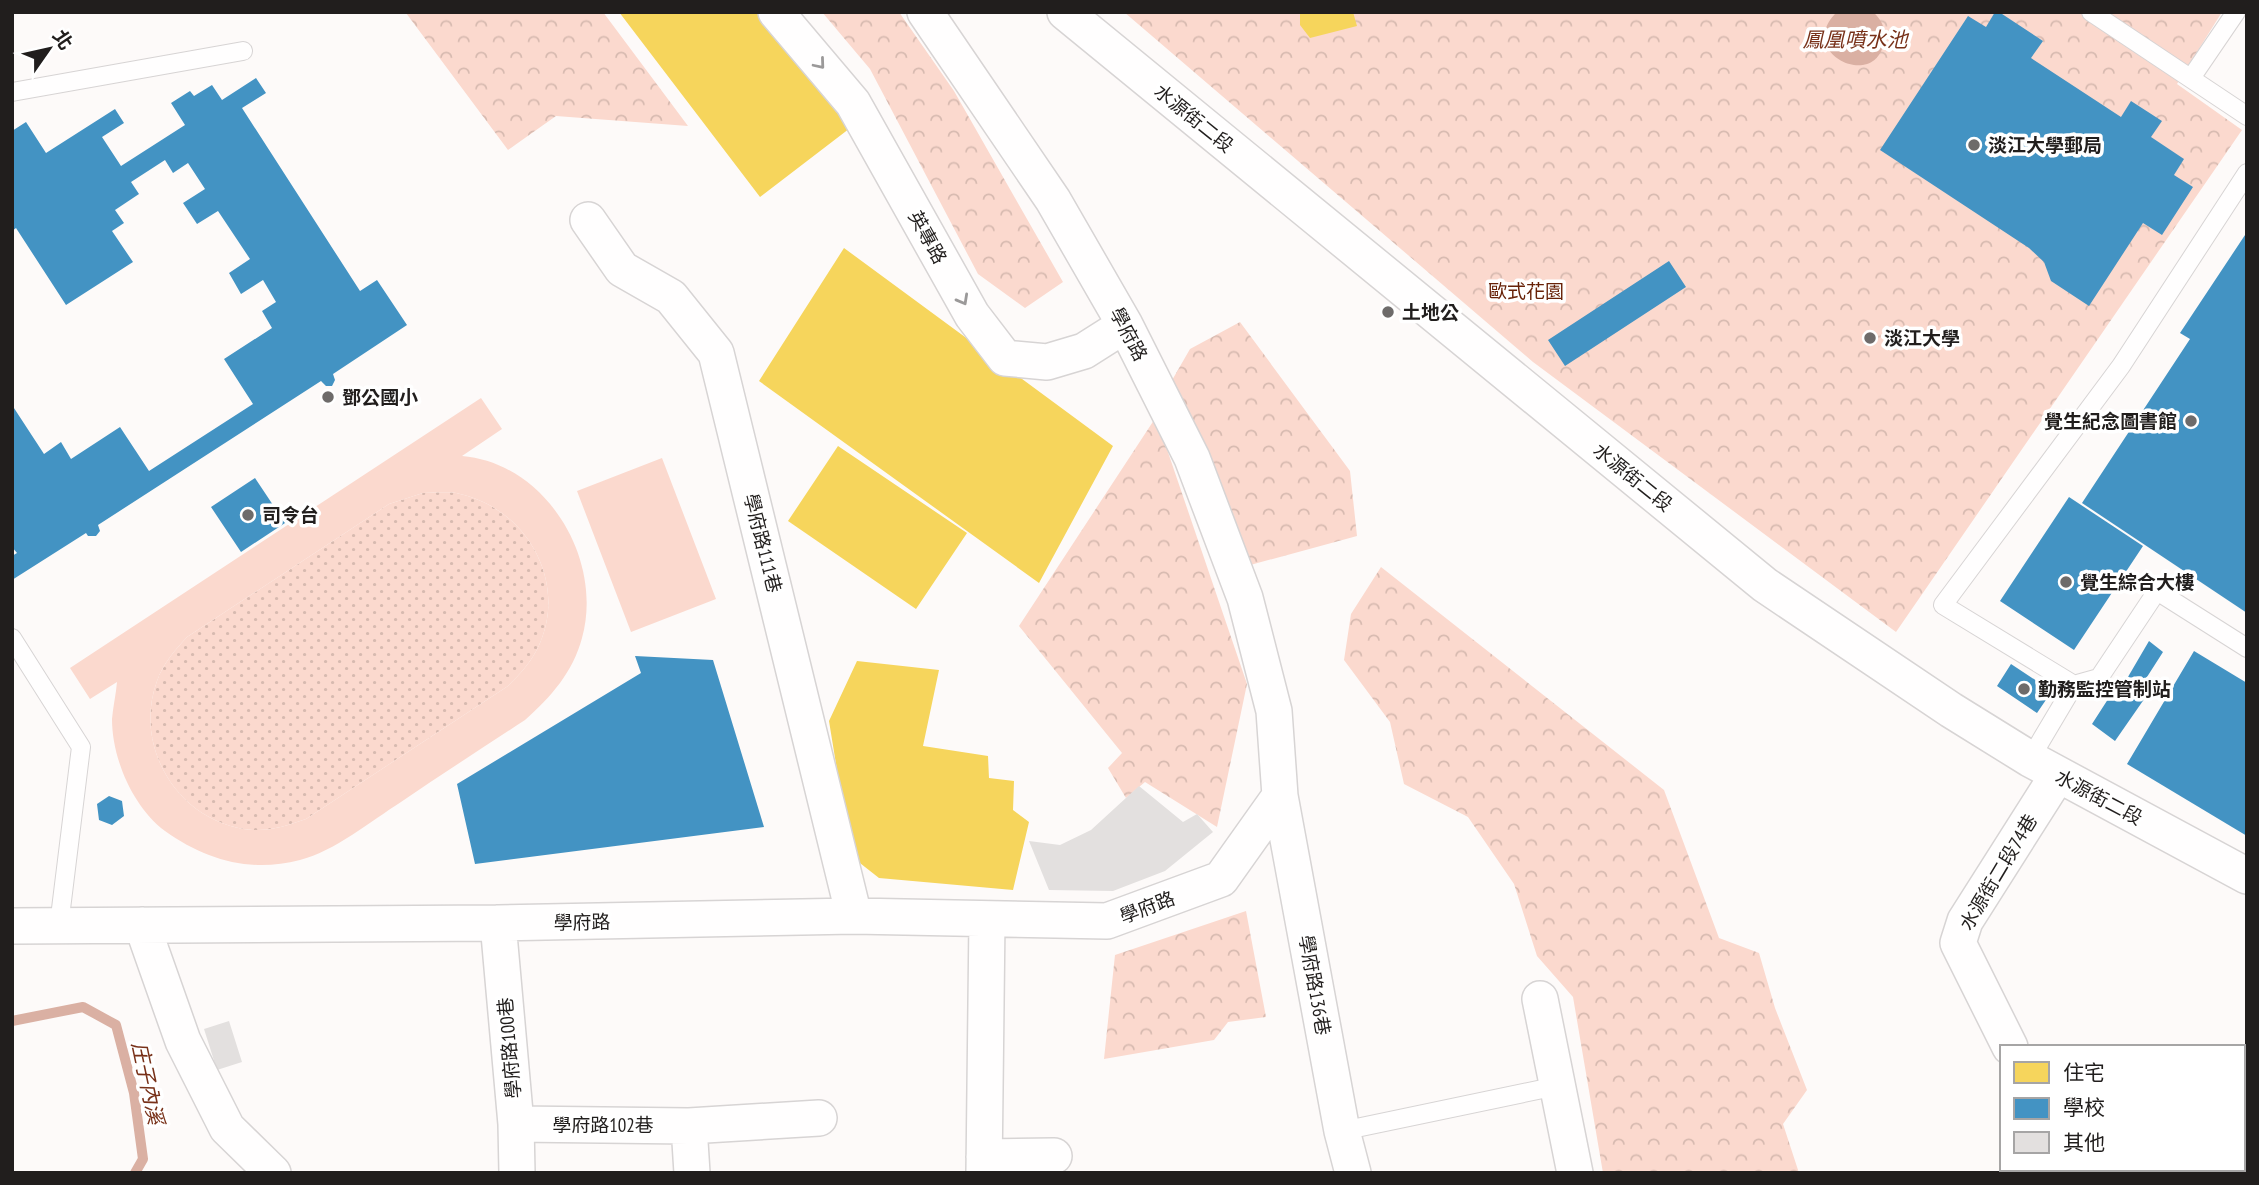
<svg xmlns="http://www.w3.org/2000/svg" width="2259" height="1185" font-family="'PT Sans Narrow','Noto Sans TC',sans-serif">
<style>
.green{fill:url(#green-dots)}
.forest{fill:url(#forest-crowns)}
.pitch{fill:#fbd9ce;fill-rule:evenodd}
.water{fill:#dab0a3}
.homes{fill:#f6d55c}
.schools{fill:#4393c3}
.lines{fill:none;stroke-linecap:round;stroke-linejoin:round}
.stream{stroke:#dab0a3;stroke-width:10}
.building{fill:#e3e0df}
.lane-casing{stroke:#d7d4d4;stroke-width:20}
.street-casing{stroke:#d7d4d4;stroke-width:38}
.lane{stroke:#fffefe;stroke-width:18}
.street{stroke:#fffefe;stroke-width:35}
.oneway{stroke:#9b9999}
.poi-dot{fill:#6e6b6a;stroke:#fff;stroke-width:2.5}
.labels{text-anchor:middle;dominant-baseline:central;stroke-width:7;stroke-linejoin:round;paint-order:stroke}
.street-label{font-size:19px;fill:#211e1d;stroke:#fff}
.poi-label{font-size:19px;font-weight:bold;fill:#211e1d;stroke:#fff;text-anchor:start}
.park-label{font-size:19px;fill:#672107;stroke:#fff}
.water-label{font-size:21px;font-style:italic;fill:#783119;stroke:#fff}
</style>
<defs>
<pattern id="green-dots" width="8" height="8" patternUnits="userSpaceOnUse" patternTransform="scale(1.75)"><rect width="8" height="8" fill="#fbd9ce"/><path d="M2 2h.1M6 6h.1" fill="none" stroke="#d7bab0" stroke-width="1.8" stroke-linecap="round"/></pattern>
<pattern id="forest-crowns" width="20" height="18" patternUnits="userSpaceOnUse" patternTransform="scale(1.75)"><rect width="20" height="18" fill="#fbd9ce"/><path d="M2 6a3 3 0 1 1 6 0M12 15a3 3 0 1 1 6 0" fill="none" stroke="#d7bab0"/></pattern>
</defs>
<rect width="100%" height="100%" fill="#fdfaf9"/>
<path class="green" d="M 423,493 C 435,493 449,491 460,494 C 526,509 567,580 540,643 C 533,660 521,673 508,686 L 306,819 C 289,825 271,831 253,830 C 181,825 132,749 157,681 C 163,664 174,651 187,637 L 389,504 Z"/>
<path class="forest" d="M 408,12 L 603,12 L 688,126 L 556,116 L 508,150 L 406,13 Z
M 822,12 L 899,12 L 954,91 L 1063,282 L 1025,308 L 978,274 L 870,69 Z
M 1124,12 L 2222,12 L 2177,84 L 2242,130 L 1896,632 L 1533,362 Z
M 1240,322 L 1350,471 L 1357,536 L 1243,567 L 1171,382 L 1190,349 Z
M 1156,417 L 1247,684 L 1217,827 L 1145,782 L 1126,798 L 1108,768 L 1122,753 L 1019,626 Z
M 1381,567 L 1664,790 L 1719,938 L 1759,953 L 1775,1008 L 1807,1090 L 1783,1124 L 1799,1173 L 1603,1173 L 1573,997 L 1537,956 L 1514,884 L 1468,817 L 1404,784 L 1390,722 L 1344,660 L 1351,614 Z
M 1246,911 L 1266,1017 L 1228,1022 L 1214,1040 L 1104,1059 L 1115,955 Z"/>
<path class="pitch" d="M 481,398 L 502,429 L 462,456 C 546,463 604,559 582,638 C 573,672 551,697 525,720 C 484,747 442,774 401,802 C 371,821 335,851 300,860 C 250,873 206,860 165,831 C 133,807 112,759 112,719 C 113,707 116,694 117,682 L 90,699 L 70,668 ZM 423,493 C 435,493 449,491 460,494 C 526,509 567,580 540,643 C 533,660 521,673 508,686 L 306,819 C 289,825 271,831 253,830 C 181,825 132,749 157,681 C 163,664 174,651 187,637 L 389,504 Z
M 662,458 L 716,599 L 631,632 L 577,491 Z"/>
<path class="water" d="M 1837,12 L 1873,12 C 1882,20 1886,29 1884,41 C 1877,92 1794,53 1837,12 Z"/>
<path class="homes" d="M 619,12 L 768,12 L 858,122 L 760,197 Z
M 1300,12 L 1353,12 L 1357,26 L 1310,38 L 1300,25 Z
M 844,248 L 1113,446 L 1039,583 L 759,381 Z
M 838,446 L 967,533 L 916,609 L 788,521 Z
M 857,661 L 939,670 L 923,746 L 988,756 L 989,778 L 1014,781 L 1013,810 L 1029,822 L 1013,890 L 879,878 L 851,856 L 829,721 Z"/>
<path class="schools" d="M 1995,12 L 1999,12 L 2043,41 L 2031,58 L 2121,117 L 2131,101 L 2162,121 L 2151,137 L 2184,159 L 2174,175 L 2193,187 L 2162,235 L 2143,223 L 2089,306 L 2051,281 L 2044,262 L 2029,248 L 1880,150 L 1968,16 L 1986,27 Z
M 256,78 L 266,93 L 242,108 L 360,291 L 377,280 L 407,325 L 333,374 L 335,380 L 332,386 L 326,386 L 321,381 L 98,525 L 100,531 L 96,536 L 88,536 L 86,533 L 12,580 L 12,556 L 17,553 L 12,547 L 12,405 L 44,454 L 61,442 L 71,459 L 120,427 L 149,471 L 253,404 L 224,359 L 272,328 L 262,311 L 276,302 L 263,280 L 241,294 L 229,273 L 250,259 L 218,211 L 197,224 L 183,203 L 205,189 L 188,163 L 173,173 L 165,160 L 131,182 L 139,194 L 115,210 L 124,223 L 112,231 L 133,262 L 66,305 L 16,228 L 12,231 L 12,131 L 26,122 L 46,153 L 115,109 L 124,123 L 102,137 L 121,166 L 185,125 L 171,103 L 190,91 L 194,96 L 212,85 L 222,100 Z
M 2247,232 L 2247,613 L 2082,503 L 2190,339 L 2180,333 Z
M 1669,261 L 1686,287 L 1565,366 L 1548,340 Z
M 255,478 L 285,523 L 241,552 L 211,507 Z
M 2069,497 L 2143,546 L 2074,650 L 2000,601 Z
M 2149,641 L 2163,652 L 2138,691 L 2147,695 L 2115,741 L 2092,724 L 2121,679 L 2125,682 Z
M 2194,651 L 2247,683 L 2247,836 L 2127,764 Z
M 635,656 L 713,660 L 764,827 L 475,864 L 457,784 L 641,673 Z
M 2011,664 L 2052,691 L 2037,713 L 1997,686 Z
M 109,796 L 122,801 L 124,816 L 112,825 L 99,820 L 97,804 Z"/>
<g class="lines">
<path class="stream" d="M 12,1021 L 83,1007 L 116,1025 L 134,1093 L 143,1159 L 135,1173"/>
</g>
<path class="building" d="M 1139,786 L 1183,822 L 1197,814 L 1213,832 L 1165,871 L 1113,891 L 1049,890 L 1029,841 L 1060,845 L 1091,830 Z
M 229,1021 L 242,1062 L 217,1070 L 204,1029 Z"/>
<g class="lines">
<defs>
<path id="lane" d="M 2091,12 L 2247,116
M 2191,78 L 2236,12
M 12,92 L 243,51
M 12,638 L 81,747 L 59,925
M 2074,685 L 1943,605 L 2121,366 L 2247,173
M 2030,759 L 2074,685 L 2099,678 L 2157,591 L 2247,648
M 1342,1131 L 1557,1086"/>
<path id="street" d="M 776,12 L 853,103 L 972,315 L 1005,358 L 1047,362 L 1084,351 L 1125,325
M 1065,12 L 1765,585 L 1951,710 L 2030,759 L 2247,876
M 588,220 L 622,269 L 671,297 L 716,353 L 854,916
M 1280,796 L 1342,1131 L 1353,1173
M 498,923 L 516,1124 L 517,1173
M 142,925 L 183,1041 L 227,1128 L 273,1173
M 12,926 L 498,923 L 854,916 L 1107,921 L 1221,879 L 1280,796 L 1274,711 L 1245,598 L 1192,458 L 1125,325 L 1053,200 L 925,12
M 1540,999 L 1575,1173
M 2010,1047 L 1958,943 L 1965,921 L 2057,776
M 516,1124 L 689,1126 L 819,1118
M 689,1126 L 692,1173
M 984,1157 L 1054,1156
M 2075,1169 L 2077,1173
M 984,1173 L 987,919"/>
</defs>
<use href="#lane" class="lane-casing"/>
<use href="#street" class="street-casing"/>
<use href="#lane" class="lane"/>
<use href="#street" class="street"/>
</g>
<defs><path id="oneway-chevron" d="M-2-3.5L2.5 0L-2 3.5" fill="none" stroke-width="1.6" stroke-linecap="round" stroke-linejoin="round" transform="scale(1.75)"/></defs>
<g class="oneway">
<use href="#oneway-chevron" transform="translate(820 64) rotate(50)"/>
<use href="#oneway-chevron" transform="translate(963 300) rotate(61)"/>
</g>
<g class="poi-dot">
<circle cx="1974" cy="145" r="7"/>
<circle cx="1388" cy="312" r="7"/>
<circle cx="1870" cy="338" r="7"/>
<circle cx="328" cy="397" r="7"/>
<circle cx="2191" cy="421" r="7"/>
<circle cx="248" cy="515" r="7"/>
<circle cx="2066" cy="582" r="7"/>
<circle cx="2024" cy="689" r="7"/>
</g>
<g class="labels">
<g class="street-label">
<text transform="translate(1194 118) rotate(39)">水源街二段</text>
<text transform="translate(928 237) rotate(61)">英專路</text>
<text transform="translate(1129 334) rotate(62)">學府路</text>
<text transform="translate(1633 477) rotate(39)">水源街二段</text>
<text transform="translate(763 543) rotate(76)">學府路111巷</text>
<text transform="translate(2099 797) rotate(28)">水源街二段</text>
<text transform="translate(1998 872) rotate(-59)">水源街二段74巷</text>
<text transform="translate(1147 907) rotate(-21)">學府路</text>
<text transform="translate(582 922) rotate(-1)">學府路</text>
<text transform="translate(1315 985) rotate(80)">學府路136巷</text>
<text transform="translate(509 1048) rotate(-95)">學府路100巷</text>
<text x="603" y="1125">學府路102巷</text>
</g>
<g class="poi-label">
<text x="1988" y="145">淡江大學郵局</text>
<text x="1402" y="312">土地公</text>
<text x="1884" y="338">淡江大學</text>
<text x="342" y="397">鄧公國小</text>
<text x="2177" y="421" text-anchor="end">覺生紀念圖書館</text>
<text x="262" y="515">司令台</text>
<text x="2080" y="582">覺生綜合大樓</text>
<text x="2038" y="689">勤務監控管制站</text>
</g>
<g class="park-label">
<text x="1526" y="291">歐式花園</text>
</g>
<g class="water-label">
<text x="1855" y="39">鳳凰噴水池</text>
<text transform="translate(148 1083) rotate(78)">庄子內溪</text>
</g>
</g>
<rect width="2259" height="1185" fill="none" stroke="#211e1d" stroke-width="28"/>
<rect x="2000" y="1045" width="245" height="126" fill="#ffffff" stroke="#a6a5a5" stroke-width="2"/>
<rect x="2014" y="1062" width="35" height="21" fill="#f6d55c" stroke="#a6a5a5" stroke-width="2"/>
<text x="2063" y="1080" font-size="21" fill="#211e1d">住宅</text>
<rect x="2014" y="1098" width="35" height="21" fill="#4393c3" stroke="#a6a5a5" stroke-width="2"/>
<text x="2063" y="1115" font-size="21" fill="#211e1d">學校</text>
<rect x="2014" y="1132" width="35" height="21" fill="#e3e0df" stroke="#a6a5a5" stroke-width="2"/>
<text x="2063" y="1150" font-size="21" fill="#211e1d">其他</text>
<g transform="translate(49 49) rotate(56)" stroke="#ffffff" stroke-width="5" paint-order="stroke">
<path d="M0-5L12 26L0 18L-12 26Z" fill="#211e1d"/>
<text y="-10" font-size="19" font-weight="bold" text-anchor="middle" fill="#211e1d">北</text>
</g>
</svg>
